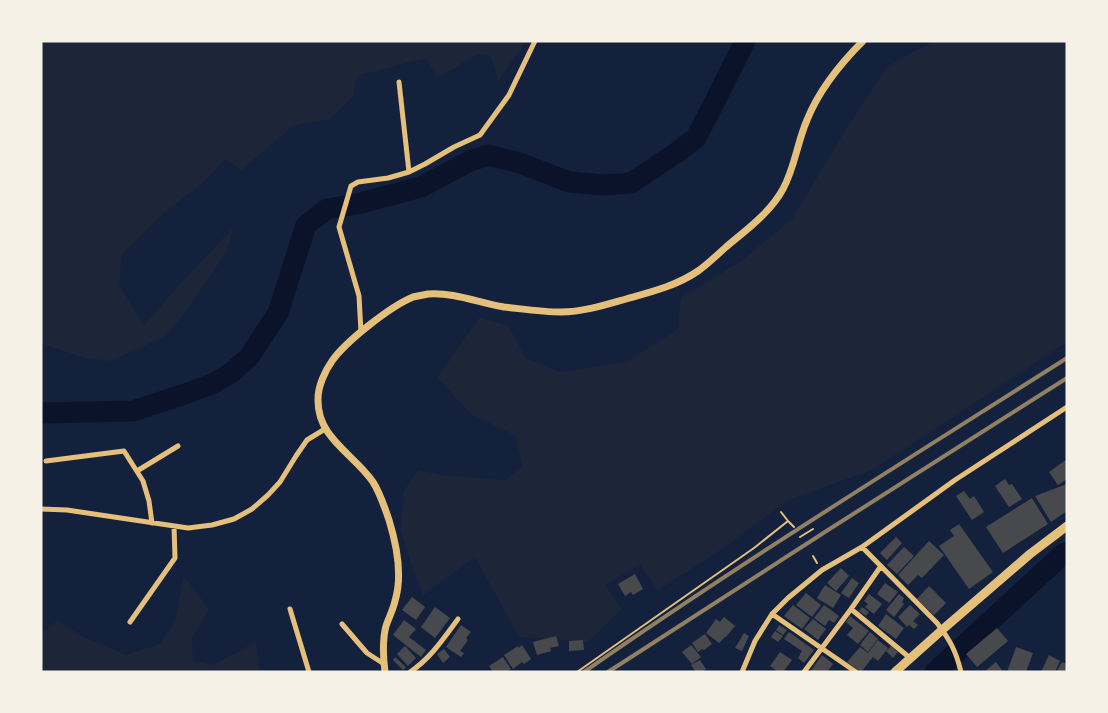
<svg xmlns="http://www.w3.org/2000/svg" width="1108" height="713" font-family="Signika,sans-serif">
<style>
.green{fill:#1d2539}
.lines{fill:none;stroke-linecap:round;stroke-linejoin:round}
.river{stroke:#0b132b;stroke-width:21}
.building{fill:#48494c}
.path{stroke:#e5c07b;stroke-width:2}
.minor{stroke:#e5c07b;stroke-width:5}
.tertiary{stroke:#e5c07b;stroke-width:7}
.primary{stroke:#e5c07b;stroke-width:9}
.rail{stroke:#918062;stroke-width:4}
</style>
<rect width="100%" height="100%" fill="#14213d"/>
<path class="green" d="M 41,41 L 526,41 L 498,81 L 491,56 L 478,54 L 437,78 L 426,58 L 357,76 L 353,97 L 330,119 L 294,125 L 242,170 L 225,159 L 205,181 L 159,217 L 122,254 L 119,285 L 144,326 L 178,286 L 233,228 L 227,251 L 189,307 L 166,336 L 110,361 L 85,358 L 43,344 L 41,345 Z
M 934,41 L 1067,41 L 1067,342 L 872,470 L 788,500 L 719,551 L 658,590 L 640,565 L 605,585 L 622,609 L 588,642 L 519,637 L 475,557 L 423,595 L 412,566 L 400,529 L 404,491 L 418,470 L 441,475 L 505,480 L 522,466 L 516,436 L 471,414 L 437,378 L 479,318 L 507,325 L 514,336 L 525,358 L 559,372 L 626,362 L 678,329 L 681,298 L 741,261 L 792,219 L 845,131 L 887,67 Z
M 184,576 L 209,609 L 192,638 L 193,661 L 213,665 L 256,642 L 260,670 L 258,672 L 41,672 L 41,634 L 58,620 L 81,636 L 126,655 L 160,644 L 175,621 Z"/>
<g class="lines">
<path class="river" d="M 41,413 L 133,411 L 185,394 L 212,384 L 231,373 L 249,357 L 278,313 L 306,225 L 327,209 L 357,204 L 421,187 L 470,161 L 488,155 L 520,163 L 569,182 L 604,185 L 631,183 L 676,153 L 696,138 L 713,105 L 745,41
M 935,672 L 1063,554 L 1067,553"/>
</g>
<path class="building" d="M 1067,459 L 1067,479 L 1058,485 L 1049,472 Z
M 1005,479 L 1009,485 L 1012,484 L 1022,499 L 1009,507 L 995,486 Z
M 1067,484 L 1067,511 L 1051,522 L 1035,496 Z
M 964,491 L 970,499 L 974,496 L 984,512 L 972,520 L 956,496 Z
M 1032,498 L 1048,524 L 1003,553 L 986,527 Z
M 959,524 L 993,572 L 969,589 L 939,546 L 954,536 L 950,530 Z
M 896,537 L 902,543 L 887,560 L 880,553 Z
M 929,541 L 944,555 L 922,578 L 918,575 L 908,585 L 898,575 Z
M 904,547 L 914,556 L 897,574 L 887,565 Z
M 841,568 L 849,576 L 836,591 L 827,583 Z
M 635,574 L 643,589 L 633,595 L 631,592 L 625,596 L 618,584 Z
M 852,578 L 859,583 L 849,598 L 841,593 Z
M 885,583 L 898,592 L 889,603 L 877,594 Z
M 825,585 L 841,595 L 833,608 L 817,598 Z
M 929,586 L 946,603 L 934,615 L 917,599 Z
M 806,593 L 821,605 L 812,617 L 796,605 Z
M 869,594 L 882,604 L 874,614 L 865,607 L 868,604 L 864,601 Z
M 899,594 L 904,598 L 902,602 L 904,604 L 894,617 L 886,610 Z
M 412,597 L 425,607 L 416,620 L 402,610 Z
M 793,605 L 810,618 L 802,629 L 784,616 Z
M 824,605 L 839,616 L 834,623 L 829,620 L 825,626 L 814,618 Z
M 910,605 L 920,614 L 913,621 L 918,625 L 914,629 L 909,625 L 907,627 L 898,617 Z
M 435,607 L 450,618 L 435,638 L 421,627 Z
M 862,607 L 869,612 L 866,616 L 859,611 Z
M 886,614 L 904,628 L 896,639 L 878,626 Z
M 850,616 L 869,631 L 858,644 L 847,635 L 853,628 L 846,622 Z
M 724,617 L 735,626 L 726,637 L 725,637 L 719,643 L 706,633 L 716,619 L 720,622 Z
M 813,619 L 826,629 L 818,640 L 804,629 Z
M 404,620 L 416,629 L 409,637 L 426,650 L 421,657 L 393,635 Z
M 461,625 L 471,632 L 466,638 L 468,640 L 460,651 L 464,653 L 461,657 L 446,647 Z
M 779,625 L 787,630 L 783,635 L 776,630 Z
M 997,628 L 1008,641 L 977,667 L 966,654 Z
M 775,631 L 783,636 L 778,642 L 771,637 Z
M 789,632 L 814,650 L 804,663 L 798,658 L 802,651 L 784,639 Z
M 870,632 L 878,639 L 868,652 L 860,645 Z
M 744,633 L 749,636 L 742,651 L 735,648 Z
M 705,634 L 712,644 L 704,650 L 702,649 L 698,652 L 692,643 Z
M 556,636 L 559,646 L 550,648 L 551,651 L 537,655 L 533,642 Z
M 583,640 L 584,650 L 569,651 L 569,641 Z
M 878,640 L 888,648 L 878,661 L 873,657 L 861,672 L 847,662 L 860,647 L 868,653 Z
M 522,645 L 531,659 L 524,664 L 522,662 L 513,669 L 504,655 L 518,646 L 518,648 Z
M 691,645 L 701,657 L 692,664 L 682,652 Z
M 405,646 L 416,658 L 408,666 L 397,654 Z
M 891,646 L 898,652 L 893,658 L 886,651 Z
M 1016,647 L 1033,653 L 1026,672 L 1007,672 Z
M 444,649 L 450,657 L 443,663 L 437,654 Z
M 780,652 L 792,660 L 783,672 L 778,672 L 770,666 Z
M 822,655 L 833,664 L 827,672 L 810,672 Z
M 1049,655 L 1060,661 L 1055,672 L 1041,672 Z
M 395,657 L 406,667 L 403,670 L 393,660 Z
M 503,657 L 511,669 L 507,672 L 493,672 L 489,666 Z
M 700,660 L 706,669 L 702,672 L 696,672 L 691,665 Z
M 996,662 L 1002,670 L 1000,672 L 984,672 Z
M 1062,662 L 1067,664 L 1067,672 L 1056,672 Z"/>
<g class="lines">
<path class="path" d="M 788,521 L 794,527
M 800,537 L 813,529
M 813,556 L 817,563
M 577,672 L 754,548 L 788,521 L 781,512"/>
<path class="minor" d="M 399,82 L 409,172
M 361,332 L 359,296 L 339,227 L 351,186 L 358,182 L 388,178 L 409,172 L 425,164 L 454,147 L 480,135 L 509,95 L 535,41
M 46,461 L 124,451 L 143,481 L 149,501 L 152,523
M 137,471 L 178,446
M 41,509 L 67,510 L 188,528 L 212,525 L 234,519 L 252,509 L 268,495 L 280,482 L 296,456 L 307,440 L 325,429
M 862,547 L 937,623 C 950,640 956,651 961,672
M 290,609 L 309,672
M 851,609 L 910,658
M 772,614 L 856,672
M 130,622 L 175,558 L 174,526
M 342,624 L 367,653 L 384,664
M 410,672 C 430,659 444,638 458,619
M 742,672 L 755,641 L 772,614 L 788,598 L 822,570 L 862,547 L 955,480 L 1067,407
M 804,672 L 851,609 L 881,566"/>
<path class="tertiary" d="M 385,672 C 383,656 382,641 386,626 C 389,617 393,610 395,601 C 403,575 397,546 389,520 C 385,508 380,493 373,482 C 353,453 317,438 318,399 C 318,386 325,371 332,361 C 346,341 391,306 413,297 C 418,296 423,295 428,294 C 454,292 479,303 504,307 C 523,309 542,312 561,312 C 583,312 605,305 626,299 C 651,292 676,286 698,271 C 708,264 717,255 726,247 C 746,230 770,213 783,189 C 795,167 797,143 807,120 C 819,90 840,64 863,41"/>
<path class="primary" d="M 895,672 L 942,630 L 1030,554 L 1067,526"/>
<path class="rail" d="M 584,672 C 742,562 905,461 1067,358
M 608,672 L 828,530 L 1067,378"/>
</g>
<rect width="1108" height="713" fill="none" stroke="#f6f1e7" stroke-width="85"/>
</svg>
